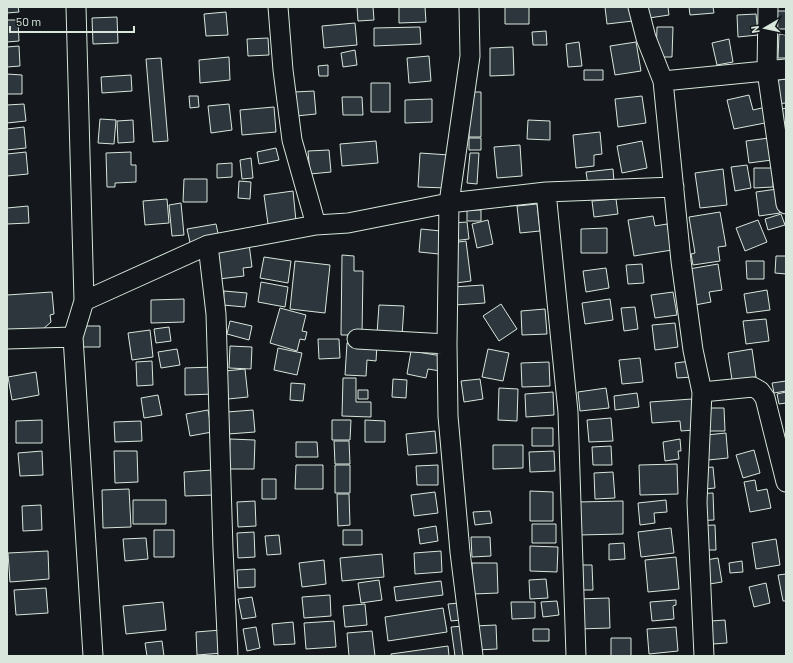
<svg xmlns="http://www.w3.org/2000/svg" width="793" height="663" font-family="Barlow,sans-serif">
<style>
.building{fill:#2c363c;stroke:#d8e6dc}
.lines{fill:none;stroke-linecap:round;stroke-linejoin:round}
.minor-casing{stroke:#d8e6dc;stroke-width:21}
.minor{stroke:#14181c;stroke-width:19}
</style>
<rect width="100%" height="100%" fill="#14181c"/>
<path class="building" d="M 7,7 L 18,7 L 19,12 L 7,13 Z
M 357,7 L 373,7 L 374,20 L 358,21 Z
M 399,7 L 425,7 L 426,22 L 399,23 Z
M 505,7 L 529,7 L 529,24 L 505,24 Z
M 605,7 L 631,7 L 633,21 L 607,24 Z
M 648,7 L 668,7 L 669,15 L 649,18 Z
M 689,7 L 713,7 L 714,13 L 690,15 Z
M 776,11 L 786,11 L 786,29 L 776,29 Z
M 226,12 L 228,35 L 206,36 L 204,14 Z
M 756,14 L 758,35 L 738,37 L 737,15 Z
M 117,17 L 118,43 L 93,44 L 92,18 Z
M 7,20 L 18,20 L 19,41 L 7,42 Z
M 355,23 L 357,45 L 324,48 L 322,26 Z
M 420,27 L 421,44 L 374,46 L 374,28 Z
M 657,27 L 673,27 L 672,57 L 656,57 Z
M 546,31 L 547,45 L 533,45 L 532,32 Z
M 779,34 L 786,35 L 786,58 L 778,58 Z
M 268,38 L 269,55 L 248,56 L 247,39 Z
M 729,39 L 733,62 L 717,65 L 712,43 Z
M 579,42 L 582,66 L 568,67 L 566,44 Z
M 636,42 L 641,71 L 615,75 L 610,46 Z
M 19,46 L 20,66 L 7,67 L 7,47 Z
M 513,47 L 514,75 L 490,76 L 490,48 Z
M 355,50 L 357,65 L 343,67 L 341,53 Z
M 429,56 L 431,81 L 409,83 L 407,58 Z
M 229,57 L 230,80 L 200,83 L 199,60 Z
M 161,58 L 168,141 L 153,142 L 146,59 Z
M 328,65 L 328,76 L 319,76 L 318,66 Z
M 584,70 L 603,70 L 603,80 L 584,80 Z
M 7,74 L 22,75 L 22,94 L 7,94 Z
M 131,75 L 132,91 L 102,93 L 101,77 Z
M 786,79 L 786,103 L 774,104 L 771,81 Z
M 371,83 L 390,83 L 390,112 L 371,112 Z
M 314,91 L 316,114 L 296,116 L 294,92 Z
M 469,92 L 481,92 L 481,137 L 469,137 Z
M 749,95 L 753,110 L 766,107 L 770,122 L 734,129 L 727,100 Z
M 189,96 L 198,96 L 199,107 L 190,108 Z
M 642,96 L 646,123 L 618,127 L 615,99 Z
M 342,97 L 362,97 L 363,115 L 343,115 Z
M 432,99 L 432,122 L 405,123 L 405,100 Z
M 24,104 L 26,121 L 7,123 L 7,105 Z
M 229,104 L 232,130 L 211,133 L 208,106 Z
M 274,107 L 276,132 L 242,135 L 240,110 Z
M 786,108 L 786,130 L 782,131 L 777,110 Z
M 100,119 L 116,120 L 114,144 L 98,143 Z
M 133,120 L 134,142 L 118,143 L 117,121 Z
M 528,120 L 550,121 L 550,140 L 527,139 Z
M 24,127 L 26,148 L 7,150 L 7,129 Z
M 600,132 L 602,154 L 594,155 L 594,166 L 576,168 L 573,135 Z
M 469,138 L 481,138 L 481,150 L 469,150 Z
M 769,138 L 772,160 L 749,163 L 746,141 Z
M 376,141 L 378,163 L 342,166 L 340,144 Z
M 642,141 L 647,168 L 622,173 L 617,146 Z
M 520,145 L 522,176 L 497,178 L 494,147 Z
M 276,148 L 279,160 L 259,164 L 257,152 Z
M 329,150 L 331,172 L 310,174 L 308,151 Z
M 26,152 L 28,174 L 7,176 L 7,154 Z
M 131,152 L 131,165 L 136,165 L 136,182 L 115,183 L 115,187 L 107,187 L 106,153 Z
M 420,153 L 449,155 L 447,188 L 418,187 Z
M 470,153 L 479,153 L 477,184 L 467,183 Z
M 251,158 L 253,178 L 242,179 L 240,160 Z
M 232,163 L 232,177 L 217,178 L 217,164 Z
M 747,165 L 751,188 L 735,191 L 731,167 Z
M 754,168 L 773,168 L 773,187 L 754,188 Z
M 613,169 L 614,182 L 588,185 L 586,172 Z
M 723,169 L 727,205 L 700,208 L 695,173 Z
M 184,179 L 207,179 L 207,202 L 183,202 Z
M 239,181 L 251,182 L 250,199 L 238,198 Z
M 777,189 L 780,213 L 759,216 L 756,192 Z
M 293,191 L 296,221 L 268,224 L 264,195 Z
M 167,199 L 169,223 L 145,225 L 143,201 Z
M 616,199 L 618,214 L 594,217 L 592,201 Z
M 181,203 L 184,235 L 172,236 L 169,205 Z
M 537,204 L 540,231 L 520,233 L 517,206 Z
M 28,206 L 29,223 L 7,224 L 7,208 Z
M 467,210 L 481,210 L 481,221 L 467,221 Z
M 720,212 L 726,246 L 718,247 L 720,261 L 693,265 L 691,254 L 695,253 L 689,217 Z
M 781,214 L 785,225 L 768,230 L 765,219 Z
M 653,216 L 655,226 L 667,224 L 672,250 L 634,256 L 628,220 Z
M 488,220 L 493,244 L 477,248 L 472,224 Z
M 758,220 L 767,242 L 745,251 L 736,228 Z
M 467,222 L 469,239 L 452,241 L 451,223 Z
M 216,224 L 219,238 L 191,247 L 187,229 Z
M 607,228 L 607,253 L 581,253 L 581,229 Z
M 421,229 L 441,231 L 439,254 L 419,252 Z
M 466,241 L 471,281 L 456,283 L 451,243 Z
M 249,244 L 252,267 L 243,268 L 244,276 L 219,279 L 216,248 Z
M 342,255 L 354,256 L 354,271 L 363,271 L 362,335 L 341,335 Z
M 776,256 L 786,256 L 786,274 L 775,273 Z
M 264,257 L 291,261 L 288,283 L 260,278 Z
M 295,261 L 330,265 L 325,313 L 290,309 Z
M 746,261 L 764,261 L 764,279 L 747,279 Z
M 642,264 L 644,283 L 628,284 L 626,265 Z
M 718,264 L 722,290 L 709,292 L 711,302 L 695,305 L 689,269 Z
M 606,268 L 609,288 L 586,292 L 583,271 Z
M 261,282 L 288,287 L 285,307 L 258,302 Z
M 483,285 L 485,303 L 455,305 L 453,287 Z
M 767,290 L 770,310 L 747,313 L 744,294 Z
M 224,291 L 247,293 L 245,307 L 223,305 Z
M 52,292 L 54,314 L 50,315 L 51,322 L 43,329 L 7,330 L 7,295 Z
M 673,292 L 677,315 L 655,318 L 651,295 Z
M 184,299 L 184,322 L 151,323 L 151,300 Z
M 610,299 L 613,320 L 585,324 L 582,303 Z
M 501,304 L 517,329 L 499,341 L 483,316 Z
M 379,305 L 404,306 L 402,336 L 377,334 Z
M 635,307 L 638,329 L 624,331 L 621,308 Z
M 280,308 L 306,315 L 302,331 L 307,332 L 305,340 L 300,339 L 297,351 L 270,343 Z
M 545,309 L 547,334 L 522,335 L 521,311 Z
M 766,319 L 769,341 L 746,344 L 743,321 Z
M 230,321 L 252,326 L 249,340 L 227,334 Z
M 675,323 L 678,347 L 655,350 L 652,325 Z
M 80,326 L 100,326 L 100,347 L 81,347 Z
M 169,327 L 171,341 L 156,343 L 154,329 Z
M 150,330 L 153,357 L 132,360 L 128,333 Z
M 318,339 L 339,339 L 340,358 L 319,359 Z
M 347,343 L 377,345 L 376,361 L 367,360 L 366,376 L 345,375 Z
M 230,346 L 252,347 L 251,369 L 229,368 Z
M 278,348 L 302,353 L 297,375 L 274,370 Z
M 177,349 L 180,365 L 161,368 L 158,352 Z
M 488,349 L 509,353 L 503,381 L 482,377 Z
M 752,349 L 756,377 L 732,380 L 728,353 Z
M 411,351 L 442,356 L 440,371 L 428,369 L 426,378 L 407,374 Z
M 640,358 L 643,382 L 622,384 L 619,360 Z
M 152,361 L 153,385 L 137,386 L 136,362 Z
M 691,361 L 693,377 L 677,378 L 675,363 Z
M 549,362 L 550,386 L 522,387 L 521,363 Z
M 213,367 L 214,394 L 185,395 L 185,368 Z
M 245,369 L 248,397 L 228,399 L 225,371 Z
M 36,372 L 39,395 L 12,400 L 8,377 Z
M 343,378 L 356,378 L 356,402 L 371,402 L 371,417 L 342,416 Z
M 393,379 L 407,380 L 406,398 L 392,397 Z
M 480,379 L 483,399 L 464,402 L 461,381 Z
M 786,381 L 786,391 L 774,393 L 772,383 Z
M 291,383 L 305,384 L 303,401 L 290,400 Z
M 499,388 L 518,389 L 517,421 L 498,420 Z
M 606,388 L 609,408 L 580,411 L 578,392 Z
M 358,390 L 368,390 L 368,399 L 358,399 Z
M 553,392 L 554,415 L 526,417 L 525,394 Z
M 786,392 L 786,403 L 779,404 L 777,394 Z
M 637,393 L 639,407 L 615,410 L 614,396 Z
M 158,395 L 162,415 L 144,418 L 141,398 Z
M 692,399 L 695,430 L 681,431 L 680,421 L 652,423 L 650,402 Z
M 706,408 L 724,408 L 725,431 L 706,431 Z
M 208,410 L 212,432 L 190,436 L 186,414 Z
M 253,410 L 255,432 L 228,434 L 227,412 Z
M 611,418 L 613,441 L 589,442 L 587,420 Z
M 42,420 L 42,443 L 16,443 L 16,421 Z
M 332,420 L 351,420 L 350,440 L 332,440 Z
M 365,420 L 385,421 L 385,442 L 365,442 Z
M 141,421 L 142,441 L 115,442 L 114,422 Z
M 532,428 L 553,428 L 553,446 L 532,446 Z
M 435,431 L 437,453 L 408,455 L 406,434 Z
M 726,433 L 728,458 L 708,460 L 706,435 Z
M 230,439 L 255,440 L 254,469 L 229,469 Z
M 680,439 L 681,451 L 678,451 L 679,459 L 665,461 L 663,442 Z
M 334,441 L 349,441 L 350,464 L 335,464 Z
M 296,442 L 317,442 L 318,457 L 296,457 Z
M 493,445 L 523,445 L 523,468 L 493,469 Z
M 611,446 L 612,465 L 593,465 L 592,447 Z
M 754,450 L 760,473 L 743,478 L 736,455 Z
M 42,451 L 43,475 L 20,476 L 18,453 Z
M 114,451 L 137,451 L 138,482 L 115,483 Z
M 554,451 L 555,471 L 530,472 L 529,452 Z
M 677,464 L 678,494 L 640,495 L 639,465 Z
M 296,465 L 323,465 L 323,489 L 295,489 Z
M 335,465 L 350,465 L 350,493 L 335,493 Z
M 438,465 L 438,485 L 417,485 L 416,466 Z
M 713,467 L 715,488 L 694,490 L 692,469 Z
M 212,470 L 214,495 L 185,496 L 184,472 Z
M 613,472 L 615,498 L 595,499 L 594,473 Z
M 262,479 L 276,479 L 276,499 L 262,499 Z
M 755,480 L 757,491 L 767,489 L 771,508 L 750,512 L 744,482 Z
M 129,489 L 131,527 L 103,528 L 102,490 Z
M 530,491 L 553,492 L 553,521 L 530,521 Z
M 435,492 L 438,513 L 414,516 L 411,495 Z
M 713,493 L 714,520 L 693,521 L 691,494 Z
M 337,494 L 349,494 L 350,525 L 338,526 Z
M 133,500 L 166,500 L 166,524 L 133,524 Z
M 666,500 L 667,512 L 654,513 L 655,523 L 640,525 L 638,503 Z
M 255,501 L 256,526 L 238,527 L 237,502 Z
M 623,501 L 623,534 L 578,535 L 578,502 Z
M 41,505 L 42,530 L 23,531 L 22,506 Z
M 490,511 L 492,523 L 475,525 L 473,512 Z
M 532,524 L 556,524 L 556,543 L 532,543 Z
M 715,525 L 716,550 L 693,550 L 692,526 Z
M 436,526 L 438,541 L 420,544 L 418,529 Z
M 671,528 L 674,553 L 641,557 L 638,532 Z
M 154,530 L 174,530 L 174,557 L 154,557 Z
M 343,530 L 362,530 L 362,545 L 343,545 Z
M 254,532 L 255,557 L 238,558 L 237,533 Z
M 279,535 L 281,554 L 267,555 L 265,536 Z
M 471,537 L 490,537 L 491,556 L 472,557 Z
M 146,538 L 148,559 L 125,561 L 123,539 Z
M 776,539 L 780,565 L 756,569 L 752,543 Z
M 624,543 L 625,559 L 609,560 L 609,544 Z
M 530,546 L 558,547 L 557,572 L 530,571 Z
M 48,551 L 49,579 L 10,582 L 8,553 Z
M 441,551 L 442,572 L 415,574 L 414,553 Z
M 382,554 L 384,577 L 342,581 L 340,558 Z
M 676,557 L 679,589 L 648,592 L 645,560 Z
M 718,558 L 722,582 L 703,585 L 700,561 Z
M 324,560 L 326,584 L 302,587 L 299,563 Z
M 742,561 L 743,572 L 730,573 L 729,563 Z
M 472,563 L 497,563 L 498,593 L 473,594 Z
M 575,565 L 592,565 L 593,590 L 576,590 Z
M 255,569 L 255,587 L 238,588 L 237,570 Z
M 786,574 L 786,601 L 783,601 L 778,575 Z
M 546,579 L 548,598 L 530,599 L 529,580 Z
M 379,580 L 382,600 L 361,603 L 358,583 Z
M 441,581 L 443,595 L 396,601 L 394,587 Z
M 766,583 L 770,603 L 754,607 L 749,587 Z
M 46,588 L 48,613 L 16,615 L 14,590 Z
M 330,595 L 331,616 L 304,618 L 302,597 Z
M 252,597 L 256,617 L 242,619 L 238,599 Z
M 609,598 L 610,628 L 578,629 L 577,599 Z
M 676,600 L 676,605 L 673,606 L 674,619 L 652,621 L 650,602 Z
M 557,601 L 559,615 L 543,617 L 541,602 Z
M 163,602 L 166,630 L 126,634 L 123,606 Z
M 511,602 L 535,602 L 535,618 L 512,619 Z
M 459,603 L 461,620 L 451,621 L 448,604 Z
M 365,604 L 367,625 L 345,627 L 343,606 Z
M 443,608 L 447,632 L 388,641 L 385,617 Z
M 725,620 L 727,643 L 699,645 L 697,622 Z
M 334,621 L 336,647 L 306,649 L 304,623 Z
M 293,622 L 295,644 L 274,645 L 272,624 Z
M 496,625 L 497,649 L 476,650 L 474,626 Z
M 464,626 L 468,656 L 455,656 L 451,627 Z
M 256,627 L 260,648 L 247,651 L 243,629 Z
M 676,627 L 678,651 L 649,654 L 647,629 Z
M 533,629 L 549,629 L 549,641 L 533,641 Z
M 221,630 L 223,653 L 197,655 L 196,632 Z
M 372,631 L 375,656 L 349,656 L 347,633 Z
M 611,638 L 631,638 L 631,656 L 611,656 Z
M 162,641 L 164,656 L 147,656 L 145,643 Z
M 448,646 L 449,656 L 391,656 L 391,654 Z"/>
<g class="lines">
<defs>
<path id="minor" d="M 76,7 L 84,301 L 73,337 L 93,656
M 278,7 L 283,70 L 292,140 L 316,225
M 469,7 L 470,56 L 449,203 L 447,344 L 448,416 L 460,552 L 473,656
M 638,7 L 646,38 L 663,81 L 681,261 L 693,350 L 702,392 L 697,502 L 704,656
M 768,7 L 767,71 L 786,204
M 663,81 L 786,69
M 546,192 L 568,412 L 576,656
M 208,245 L 216,314 L 223,549 L 228,656
M 84,301 L 208,245 L 316,225 L 348,223 L 449,203 L 546,192 L 674,187
M 7,339 L 73,337
M 357,339 L 447,344
M 702,392 L 753,387 L 760,391 L 765,398 L 786,482"/>
</defs>
<use href="#minor" class="minor-casing"/>
<use href="#minor" class="minor"/>
</g>
<rect width="793" height="663" fill="none" stroke="#d8e6dc" stroke-width="16"/>
<g transform="translate(765 28) rotate(261)" stroke="#14181c" stroke-width="3" paint-order="stroke">
<path d="M0-3L7 15L0 10L-7 15Z" fill="#d8e6dc"/>
<text y="-6" font-size="11" font-weight="bold" text-anchor="middle" fill="#d8e6dc">N</text>
</g>
<path d="M10 26v6h124v-6" fill="none" stroke="#d8e6dc" stroke-width="2"/>
<text x="16" y="26" font-size="12" fill="#d8e6dc" stroke="#14181c" stroke-width="3" paint-order="stroke">50 m</text>
</svg>
